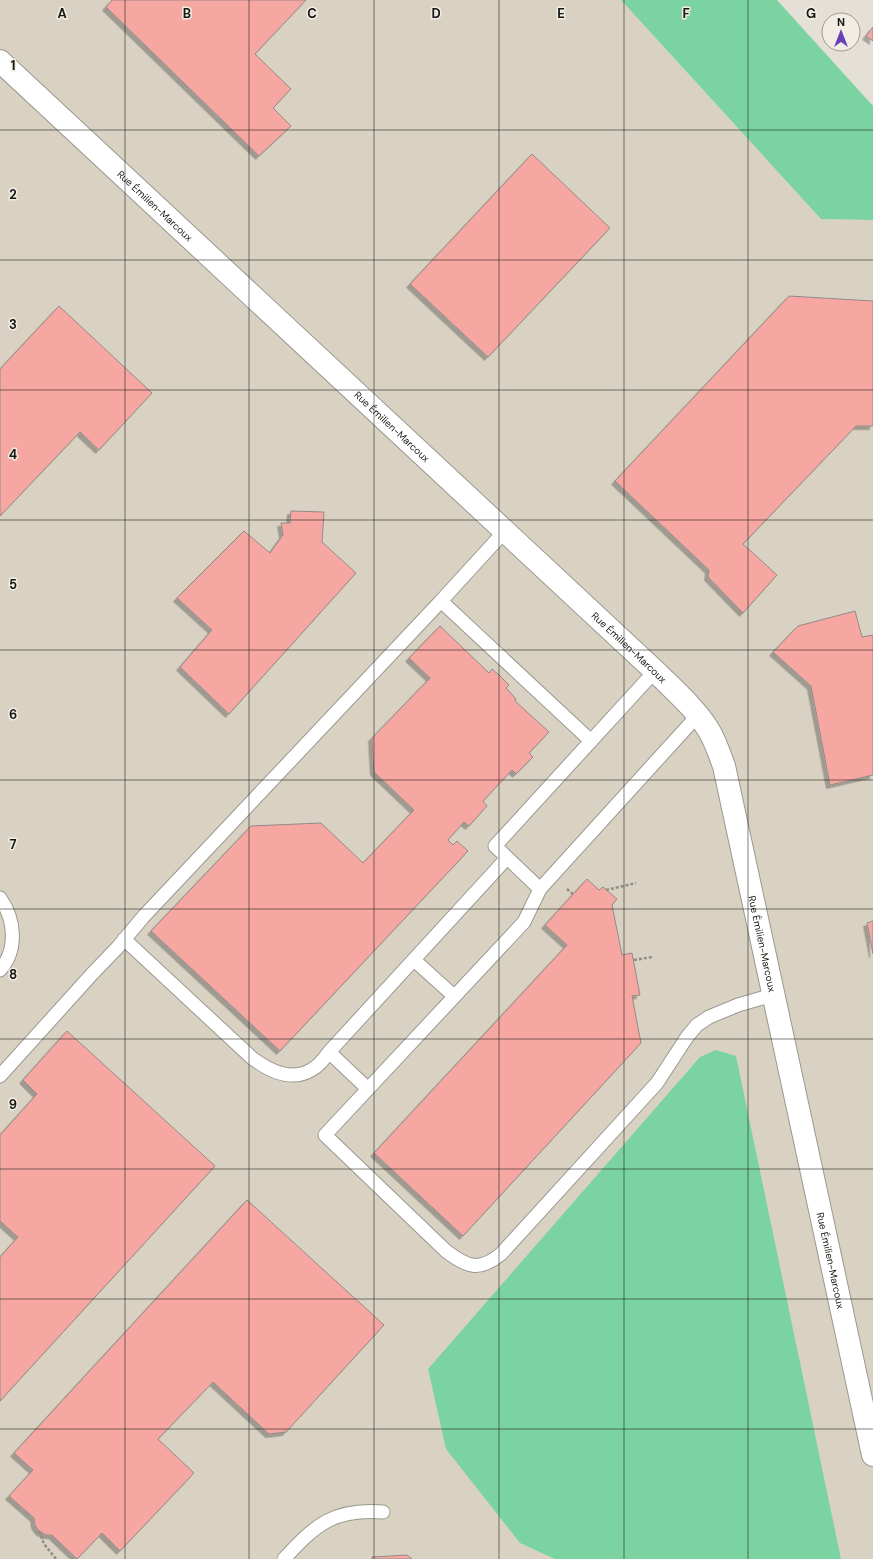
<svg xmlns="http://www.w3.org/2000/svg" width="873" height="1559" font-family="'DM Sans',sans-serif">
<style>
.built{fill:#d9d2c3}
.green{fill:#7bd3a2}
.building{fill:#f6a7a2;stroke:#938988;filter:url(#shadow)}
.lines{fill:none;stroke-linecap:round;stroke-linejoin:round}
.lane-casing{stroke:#9b9890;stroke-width:15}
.street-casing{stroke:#9b9890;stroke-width:24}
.path{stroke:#918e87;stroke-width:2.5;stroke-dasharray:3 2;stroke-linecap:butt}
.lane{stroke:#fff;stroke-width:13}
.street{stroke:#fff;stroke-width:22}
.grid{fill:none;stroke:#171613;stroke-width:1;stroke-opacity:0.55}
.labels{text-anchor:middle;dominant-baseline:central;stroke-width:3;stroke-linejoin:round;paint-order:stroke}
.street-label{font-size:10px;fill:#171613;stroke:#f1ede5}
.grid-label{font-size:13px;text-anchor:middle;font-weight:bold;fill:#171613;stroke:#f1ede5;stroke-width:3;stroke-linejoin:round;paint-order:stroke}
</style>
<defs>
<filter id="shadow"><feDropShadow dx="-3.5" dy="3.5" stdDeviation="0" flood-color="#0004"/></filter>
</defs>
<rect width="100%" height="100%" fill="#e4e0d7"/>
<path class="built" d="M 0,0 L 621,0 L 821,219 L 873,220 L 873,1559 L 0,1559 Z"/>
<path class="green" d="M 621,0 L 777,0 L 873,106 L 873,220 L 821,219 Z
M 716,1050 L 736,1056 L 841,1559 L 555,1559 L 520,1543 L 446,1449 L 428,1369 L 700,1057 Z"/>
<path class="building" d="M 112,0 L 306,0 L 255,54 L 291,89 L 273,108 L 291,126 L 259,156 L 106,7 Z
M 873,27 L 873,41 L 866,36 Z
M 532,154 L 610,228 L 488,357 L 410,284 Z
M 789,296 L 873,301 L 873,426 L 856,426 L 743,544 L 777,575 L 743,613 L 708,577 L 709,570 L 615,481 Z
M 59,306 L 152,393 L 99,450 L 80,432 L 0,516 L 0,369 Z
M 291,511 L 324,512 L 322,542 L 356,573 L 229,714 L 180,667 L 212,630 L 177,598 L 244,531 L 270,553 L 283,535 L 281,523 L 290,523 Z
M 855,611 L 862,637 L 873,635 L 873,775 L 830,785 L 811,686 L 773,652 L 798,626 Z
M 440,626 L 489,673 L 492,669 L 500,676 L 509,685 L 506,688 L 516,699 L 515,701 L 549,732 L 529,753 L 533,757 L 516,774 L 512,770 L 483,801 L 487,806 L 469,826 L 464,822 L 448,840 L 453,845 L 457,841 L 468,851 L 280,1051 L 151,931 L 251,826 L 321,823 L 363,863 L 387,838 L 414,810 L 374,772 L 372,738 L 430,678 L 409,658 Z
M 587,879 L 599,890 L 603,887 L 617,899 L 612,905 L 622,955 L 632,953 L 640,995 L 632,996 L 641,1043 L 463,1236 L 374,1153 L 567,945 L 545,925 Z
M 873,921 L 873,954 L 867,923 Z
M 67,1031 L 215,1166 L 0,1401 L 0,1257 L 18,1237 L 0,1221 L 0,1135 L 37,1094 L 23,1080 Z
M 247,1200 L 384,1325 L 286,1432 L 269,1434 L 213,1382 L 158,1439 L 194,1473 L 120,1551 L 102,1533 L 77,1559 L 52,1535 L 46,1535 L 39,1531 L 35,1525 L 34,1518 L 9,1496 L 33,1470 L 14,1453 Z
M 407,1555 L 412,1559 L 372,1559 L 372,1557 Z"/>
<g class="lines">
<defs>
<path id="lane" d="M 504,532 L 441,601 L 591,741
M 698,715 L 540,889 L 524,922 L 325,1135 L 446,1251 C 467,1267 479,1272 501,1254 L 657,1083 L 687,1037 L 697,1025 L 709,1017 L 738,1005 L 773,995
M 540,889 L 495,846 L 655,671
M 0,898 C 15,919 18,950 0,970
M 124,939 L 252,1058 C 268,1070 291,1082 311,1070 C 319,1066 324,1059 329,1052
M 414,960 L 454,996
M 0,1076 L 92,974 L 118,947 L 144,916 L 441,601
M 368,1089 L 329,1052 L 507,858
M 284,1559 C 315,1525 334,1508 383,1512"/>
<g id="street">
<path id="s1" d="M 0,61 L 655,671 C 673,689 694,707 708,729 C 715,740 719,753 724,766 L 873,1455"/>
</g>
</defs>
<use href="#lane" class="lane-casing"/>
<use href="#street" class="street-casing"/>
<path class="path" d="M 567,889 L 573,894
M 606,890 L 636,883
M 634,960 L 652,957
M 39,1531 L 44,1544 L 56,1559"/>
<use href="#lane" class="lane"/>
<use href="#street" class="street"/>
</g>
<path class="grid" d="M 125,0 L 125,1559M 249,0 L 249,1559M 374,0 L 374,1559M 499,0 L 499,1559M 624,0 L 624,1559M 748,0 L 748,1559M 0,130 L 873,130M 0,260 L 873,260M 0,390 L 873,390M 0,520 L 873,520M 0,650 L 873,650M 0,780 L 873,780M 0,909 L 873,909M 0,1039 L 873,1039M 0,1169 L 873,1169M 0,1299 L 873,1299M 0,1429 L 873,1429"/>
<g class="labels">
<g class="street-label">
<text stroke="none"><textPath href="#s1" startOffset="212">Rue Émilien-Marcoux</textPath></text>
<text stroke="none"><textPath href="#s1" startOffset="536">Rue Émilien-Marcoux</textPath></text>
<text stroke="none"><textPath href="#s1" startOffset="860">Rue Émilien-Marcoux</textPath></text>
<text stroke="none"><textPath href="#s1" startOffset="1196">Rue Émilien-Marcoux</textPath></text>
<text stroke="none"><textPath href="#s1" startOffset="1520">Rue Émilien-Marcoux</textPath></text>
</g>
</g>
<g class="grid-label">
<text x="62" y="18">A</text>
<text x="187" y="18">B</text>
<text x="312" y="18">C</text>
<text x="436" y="18">D</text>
<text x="561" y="18">E</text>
<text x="686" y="18">F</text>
<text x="811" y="18">G</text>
<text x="13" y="70">1</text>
<text x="13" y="199">2</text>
<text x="13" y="329">3</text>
<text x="13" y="459">4</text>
<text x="13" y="589">5</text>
<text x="13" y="719">6</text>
<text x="13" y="849">7</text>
<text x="13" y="979">8</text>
<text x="13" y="1109">9</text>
</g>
<g transform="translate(841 32)"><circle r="19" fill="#f1ede5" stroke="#9a9791"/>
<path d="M0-3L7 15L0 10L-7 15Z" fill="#6b3fb7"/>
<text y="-6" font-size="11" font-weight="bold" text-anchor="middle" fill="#171613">N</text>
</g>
</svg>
